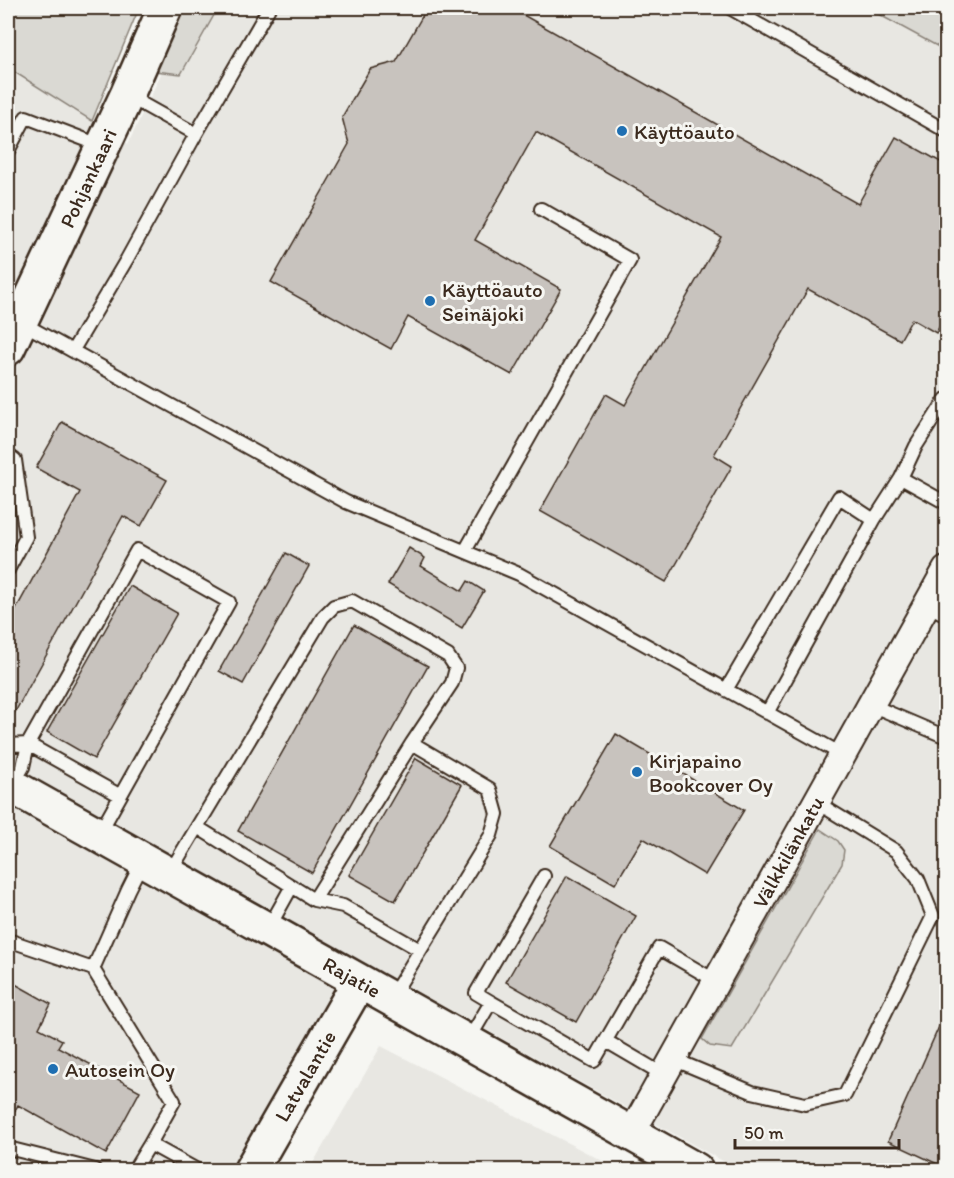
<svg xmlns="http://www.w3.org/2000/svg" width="954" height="1178" font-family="Itim,sans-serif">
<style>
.built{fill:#e8e7e2}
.green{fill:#dad9d3;stroke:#8a8278;stroke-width:1.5}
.building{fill:#c8c3be;stroke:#3b2a1e;stroke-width:1.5}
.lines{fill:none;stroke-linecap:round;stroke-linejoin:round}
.lane-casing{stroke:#3b2a1e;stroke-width:16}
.street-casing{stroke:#3b2a1e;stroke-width:30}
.secondary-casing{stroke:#3b2a1e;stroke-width:38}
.lane{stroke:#f6f6f2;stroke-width:12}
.street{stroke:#f6f6f2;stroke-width:26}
.secondary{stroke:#f6f6f2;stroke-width:33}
.poi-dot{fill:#1f6fb2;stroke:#f6f6f2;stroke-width:2}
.labels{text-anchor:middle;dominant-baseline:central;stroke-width:6;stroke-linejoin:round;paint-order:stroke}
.poi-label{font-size:21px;fill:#3b2a1e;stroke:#f6f6f2;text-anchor:start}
.street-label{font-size:21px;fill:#3b2a1e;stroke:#f6f6f2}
</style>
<rect width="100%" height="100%" fill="#f6f6f2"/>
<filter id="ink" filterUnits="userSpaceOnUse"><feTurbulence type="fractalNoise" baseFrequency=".0167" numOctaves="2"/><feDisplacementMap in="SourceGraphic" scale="12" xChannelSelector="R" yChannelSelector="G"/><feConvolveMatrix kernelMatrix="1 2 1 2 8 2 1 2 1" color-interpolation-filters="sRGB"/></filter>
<g filter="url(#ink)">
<path class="built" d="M 192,8 L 921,8 L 946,22 L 946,1170 L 739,1170 L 357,958 L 231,1170 L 8,1170 L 8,69 L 128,144 Z
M 381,1046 L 620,1170 L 309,1170 Z"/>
<path class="green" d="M 8,8 L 139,8 L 92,121 L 8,68 Z
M 181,8 L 218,8 L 181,74 L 155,71 Z
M 867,8 L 946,8 L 946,51 Z
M 820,829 L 838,841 L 844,850 L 842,864 L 732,1049 L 710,1046 L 702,1039 Z"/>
<path class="building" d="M 427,8 L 511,8 L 858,204 L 896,137 L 946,165 L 946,314 L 936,333 L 912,319 L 900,340 L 808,289 L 714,455 L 732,466 L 666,582 L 540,511 L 606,394 L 625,405 L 721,237 L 536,132 L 475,240 L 561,289 L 512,375 L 408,317 L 391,349 L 271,282 L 349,144 L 342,117 L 370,69 L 396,62 Z
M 62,422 L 167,480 L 141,526 L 123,516 L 9,723 L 8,624 L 80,492 L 36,468 Z
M 409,548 L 425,558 L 421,566 L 462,591 L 468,581 L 484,591 L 462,628 L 388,584 Z
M 286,553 L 309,566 L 243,684 L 219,671 Z
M 130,586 L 177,613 L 94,759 L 47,732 Z
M 354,625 L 428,666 L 312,873 L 238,831 Z
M 616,734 L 744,810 L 705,875 L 643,838 L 615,884 L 550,846 Z
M 416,758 L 462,785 L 395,901 L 349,875 Z
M 567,876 L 636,916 L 576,1022 L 506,982 Z
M 8,980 L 51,1004 L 39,1028 L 62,1040 L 58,1047 L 140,1091 L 106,1154 L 18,1105 L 8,1124 Z
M 946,1011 L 946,1168 L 888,1141 Z"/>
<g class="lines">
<defs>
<path id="lane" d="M 730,8 L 946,131
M 128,96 L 196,134 L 269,8
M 8,151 L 26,117 L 102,146
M 22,323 L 346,502 L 519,574 L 843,755
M 73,350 L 127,259 L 196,134
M 946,399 L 916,446 L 901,478 L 946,503
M 8,455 L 15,460 L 26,537 L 8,570
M 874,520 L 901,478
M 465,551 L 630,260 L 541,209
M 927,605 L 946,615
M 726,690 L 839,497 L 874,520 L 767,713
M 871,705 L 946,737
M 8,745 L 28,744 L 119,795
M 12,786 L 23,767 L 28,744 L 137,550 L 229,602 L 99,834
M 197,827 L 314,900 L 343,906 L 420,950
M 142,862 L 128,890 L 93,969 L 174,1101 L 150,1144 L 197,1170
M 170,872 L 323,617 L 334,606 L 352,601 L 448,656 L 456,668 L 452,683 L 412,743
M 314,900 L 412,743 L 490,789 L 497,814 L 491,835 L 391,998
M 268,929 L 292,886
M 8,940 L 93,969
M 491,1002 L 476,993 L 544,876
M 468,1041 L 491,1002 L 594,1061 L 659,948 L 716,981
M 606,1041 L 664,1075
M 673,1059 L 752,1092 L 805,1104 L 845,1095 L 933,916 L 918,879 L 896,851 L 816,802
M 8,1148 L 95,1170
M 134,1170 L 150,1144"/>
<path id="street" d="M 631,1134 L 946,570"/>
<path id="secondary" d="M 8,348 L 127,95 L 165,8
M 8,784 L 696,1170
M 251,1170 L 359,982"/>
</defs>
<use href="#lane" class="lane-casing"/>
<use href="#street" class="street-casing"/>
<use href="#secondary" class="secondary-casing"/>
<use href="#lane" class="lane"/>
<use href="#street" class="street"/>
<use href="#secondary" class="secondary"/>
</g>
</g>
<g class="poi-dot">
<circle cx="622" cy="131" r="6"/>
<circle cx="430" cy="301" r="6"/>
<circle cx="637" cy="772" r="6"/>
<circle cx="53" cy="1069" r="6"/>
</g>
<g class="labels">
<g class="poi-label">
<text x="634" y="131">Käyttöauto</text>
<text x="442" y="289">Käyttöauto<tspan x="442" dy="24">Seinäjoki</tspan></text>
<text x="649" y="760">Kirjapaino<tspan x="649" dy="24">Bookcover Oy</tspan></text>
<text x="65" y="1069">Autosein Oy</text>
</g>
<g class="street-label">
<text transform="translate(88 178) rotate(-65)">Pohjankaari</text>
<text transform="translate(788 852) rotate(-61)">Välkkilänkatu</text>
<text transform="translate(352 977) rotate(29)">Rajatie</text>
<text transform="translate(305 1076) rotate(-60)">Latvalantie</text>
</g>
</g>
<rect width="954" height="1178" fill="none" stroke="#f6f6f2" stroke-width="30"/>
<rect x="15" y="15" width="924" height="1148" fill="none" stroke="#3b2a1e" stroke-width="2" filter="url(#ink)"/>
<path d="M735 1139v9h164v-9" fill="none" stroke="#3b2a1e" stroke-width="3"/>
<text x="744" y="1139" font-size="18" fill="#3b2a1e" stroke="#f6f6f2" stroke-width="4.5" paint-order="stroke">50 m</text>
</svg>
